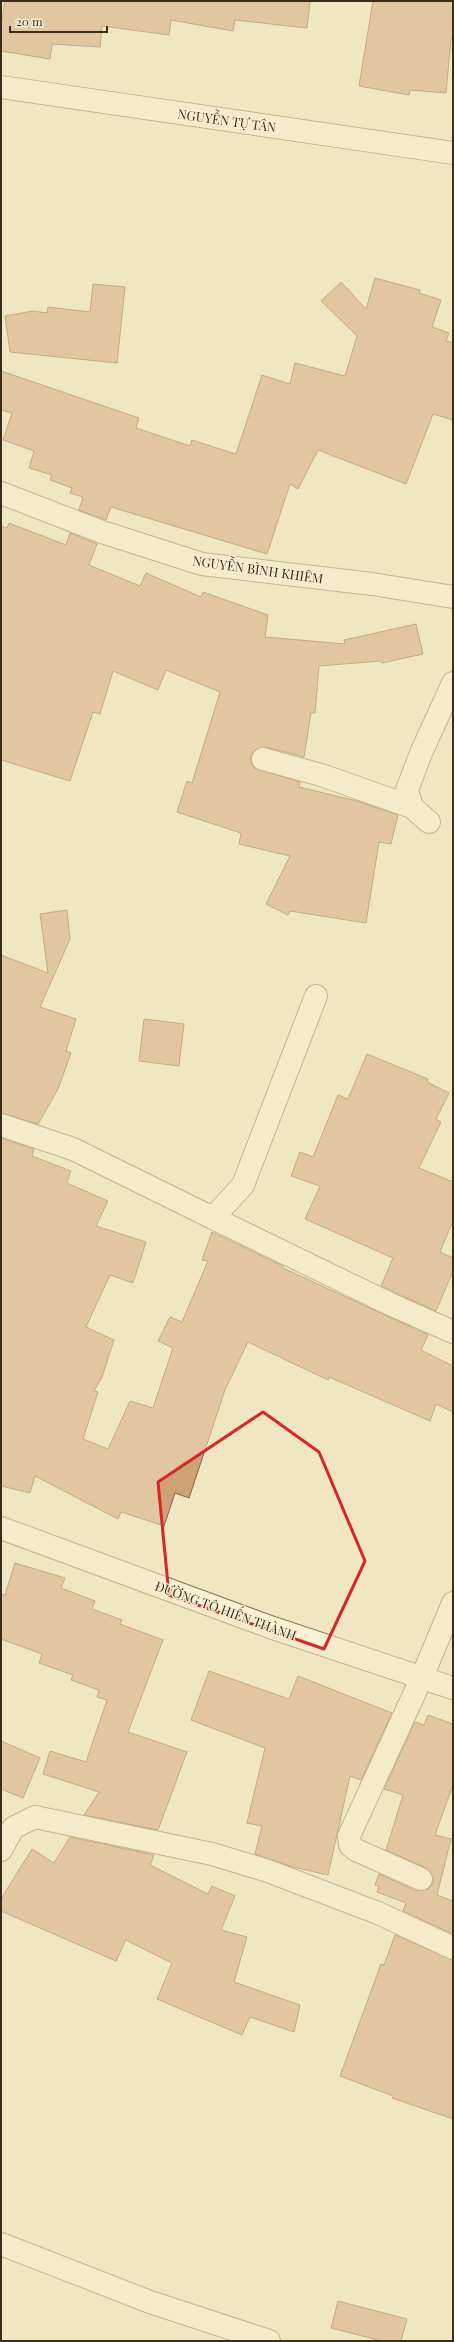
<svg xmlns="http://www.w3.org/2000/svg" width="454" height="2342" font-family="'Playfair Display',serif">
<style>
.building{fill:#d1a176;stroke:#8c613c}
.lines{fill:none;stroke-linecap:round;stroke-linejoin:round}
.minor-casing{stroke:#8c7758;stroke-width:24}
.tertiary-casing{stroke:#8c7758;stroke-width:24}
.minor{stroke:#fbf2d6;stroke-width:22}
.tertiary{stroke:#fbf2d6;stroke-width:22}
.marked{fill:none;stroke:#d62828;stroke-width:3;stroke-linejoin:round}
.labels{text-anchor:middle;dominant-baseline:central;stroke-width:3;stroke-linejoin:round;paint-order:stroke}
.street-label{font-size:13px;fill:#3a2d1d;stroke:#f7efd2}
</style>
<rect width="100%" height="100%" fill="#f1e6c2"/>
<path class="building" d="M 5,1 L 310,1 L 307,28 L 235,20 L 233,31 L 171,20 L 169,35 L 102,26 L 100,47 L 52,44 L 50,59 L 1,51 L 1,26 Z
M 373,1 L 453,1 L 453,39 L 451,39 L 446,93 L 410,90 L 409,95 L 359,86 Z
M 375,278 L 420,290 L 419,293 L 441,300 L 432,327 L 449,333 L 446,341 L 453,343 L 453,420 L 433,414 L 406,484 L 318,450 L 298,489 L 290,484 L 267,554 L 111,507 L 106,520 L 79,510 L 83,497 L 70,493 L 72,488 L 50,480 L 52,475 L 29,468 L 34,451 L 3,440 L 12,413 L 1,410 L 1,371 L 139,418 L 136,428 L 190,446 L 192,440 L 236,454 L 262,375 L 290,384 L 295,363 L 345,376 L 357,336 L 321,301 L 341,282 L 366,309 Z
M 93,284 L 125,287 L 117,363 L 10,352 L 5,316 L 33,311 L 47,313 L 48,307 L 90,312 Z
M 9,523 L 66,545 L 70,533 L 97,544 L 89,565 L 140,586 L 146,573 L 201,597 L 203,592 L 268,615 L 265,637 L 345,644 L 344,640 L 416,624 L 423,654 L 382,663 L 381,661 L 319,666 L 315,713 L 311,713 L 304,757 L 266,747 L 255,750 L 251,756 L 251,763 L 254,768 L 300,782 L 299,787 L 357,801 L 398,815 L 391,844 L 379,842 L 366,923 L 290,911 L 288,915 L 266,904 L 290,856 L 239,844 L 241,833 L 177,812 L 187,781 L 192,783 L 220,692 L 166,670 L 158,690 L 113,671 L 100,714 L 93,712 L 70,781 L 1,760 L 1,526 L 7,528 Z
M 67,910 L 70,939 L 40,1007 L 76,1019 L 66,1051 L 71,1053 L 58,1089 L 38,1124 L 1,1113 L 1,955 L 48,973 L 40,914 Z
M 144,1019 L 184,1024 L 179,1066 L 139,1061 Z
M 367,1054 L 428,1079 L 427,1082 L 449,1093 L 436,1119 L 441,1122 L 419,1168 L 453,1182 L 453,1221 L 440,1252 L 453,1258 L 453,1271 L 436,1311 L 381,1286 L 393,1258 L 305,1219 L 320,1186 L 291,1176 L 300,1152 L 313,1157 L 338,1095 L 348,1099 Z
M 1,1138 L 34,1149 L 32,1156 L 71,1171 L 67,1182 L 69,1184 L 108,1201 L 96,1226 L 146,1242 L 133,1283 L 110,1275 L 86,1327 L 114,1340 L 102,1377 L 94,1391 L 98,1392 L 83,1439 L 108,1449 L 130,1401 L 153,1408 L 173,1348 L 158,1341 L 170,1317 L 182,1322 L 208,1261 L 202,1260 L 212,1232 L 283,1266 L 283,1268 L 428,1335 L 421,1350 L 453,1366 L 453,1412 L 436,1404 L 430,1421 L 329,1377 L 328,1380 L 248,1342 L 225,1390 L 189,1498 L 175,1493 L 164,1526 L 121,1512 L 118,1519 L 35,1476 L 30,1493 L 1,1486 Z
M 15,1563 L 65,1578 L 61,1588 L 95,1601 L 92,1609 L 122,1620 L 120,1624 L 163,1640 L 128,1732 L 187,1752 L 158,1830 L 84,1815 L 99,1792 L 43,1774 L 50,1751 L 86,1762 L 107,1700 L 97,1697 L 99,1690 L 71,1680 L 73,1675 L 39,1663 L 42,1654 L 1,1639 L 1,1594 L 5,1595 Z
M 209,1671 L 289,1699 L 298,1676 L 392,1713 L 361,1780 L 350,1776 L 328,1875 L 293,1867 L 255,1854 L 262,1826 L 247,1823 L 265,1748 L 191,1720 Z
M 428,1715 L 453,1724 L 453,1785 L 435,1835 L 451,1839 L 437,1895 L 453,1901 L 453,1934 L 403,1911 L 406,1903 L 377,1892 L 379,1886 L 375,1885 L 379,1874 L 416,1891 L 428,1889 L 433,1884 L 433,1877 L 426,1868 L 386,1850 L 403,1795 L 384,1789 L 415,1722 L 424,1725 Z
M 1,1741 L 40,1758 L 23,1798 L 1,1789 Z
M 70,1837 L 154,1855 L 150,1865 L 208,1894 L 212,1886 L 235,1896 L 221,1930 L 247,1937 L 234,1982 L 300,2005 L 294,2032 L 250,2017 L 242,2035 L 157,1999 L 172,1963 L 126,1940 L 116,1961 L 1,1911 L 1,1899 L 32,1849 L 54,1863 Z
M 395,1935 L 453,1960 L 453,2119 L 392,2098 L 393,2096 L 340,2076 L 381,1964 L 384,1965 Z
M 338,2301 L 407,2319 L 401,2341 L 382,2341 L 331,2328 Z"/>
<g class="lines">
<defs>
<path id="minor" d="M 1,493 L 102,532 L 202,564 L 372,584 L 453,597
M 263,759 L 321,775 L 412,807
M 429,822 L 412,807 L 407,790 L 421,753 L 453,683
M 1,1125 L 73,1149 L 213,1218 L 243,1185 L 316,996
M 213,1218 L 390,1304 L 453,1332
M 1,1850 L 13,1828 L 35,1817 L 212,1854 L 268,1871 L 378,1913 L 453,1948
M 421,1879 L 356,1850 L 350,1845 L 349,1836 L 422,1677 L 453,1603
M 1,2244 L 150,2302 L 269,2341"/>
<path id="tertiary" d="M 1,87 L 453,153
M 1,1528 L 270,1627 L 453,1688"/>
</defs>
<use href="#minor" class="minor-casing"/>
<use href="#tertiary" class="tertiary-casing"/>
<use href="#minor" class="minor"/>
<use href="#tertiary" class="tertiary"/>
</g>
<path d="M0 0H454V2342H0ZM 263,1412 L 319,1452 L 365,1561 L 324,1649 L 169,1595 L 158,1482 Z" fill="#f1e6c2" fill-opacity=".55" fill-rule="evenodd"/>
<path class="marked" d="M 263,1412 L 319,1452 L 365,1561 L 324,1649 L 169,1595 L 158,1482 Z"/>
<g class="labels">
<g class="street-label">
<text transform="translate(227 120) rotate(8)">NGUYỄN TỰ TÂN</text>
<text transform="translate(258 569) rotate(8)">NGUYỄN BÌNH KHIÊM</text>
<text transform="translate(226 1610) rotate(20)">ĐƯỜNG TÔ HIẾN THÀNH</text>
</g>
</g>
<rect width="454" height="2342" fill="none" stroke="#3a2d1d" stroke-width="4"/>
<path d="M10 26v6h97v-6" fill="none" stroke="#3a2d1d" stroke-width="2"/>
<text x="16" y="26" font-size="12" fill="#3a2d1d" stroke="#f7efd2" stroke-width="3" paint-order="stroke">20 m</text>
</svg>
